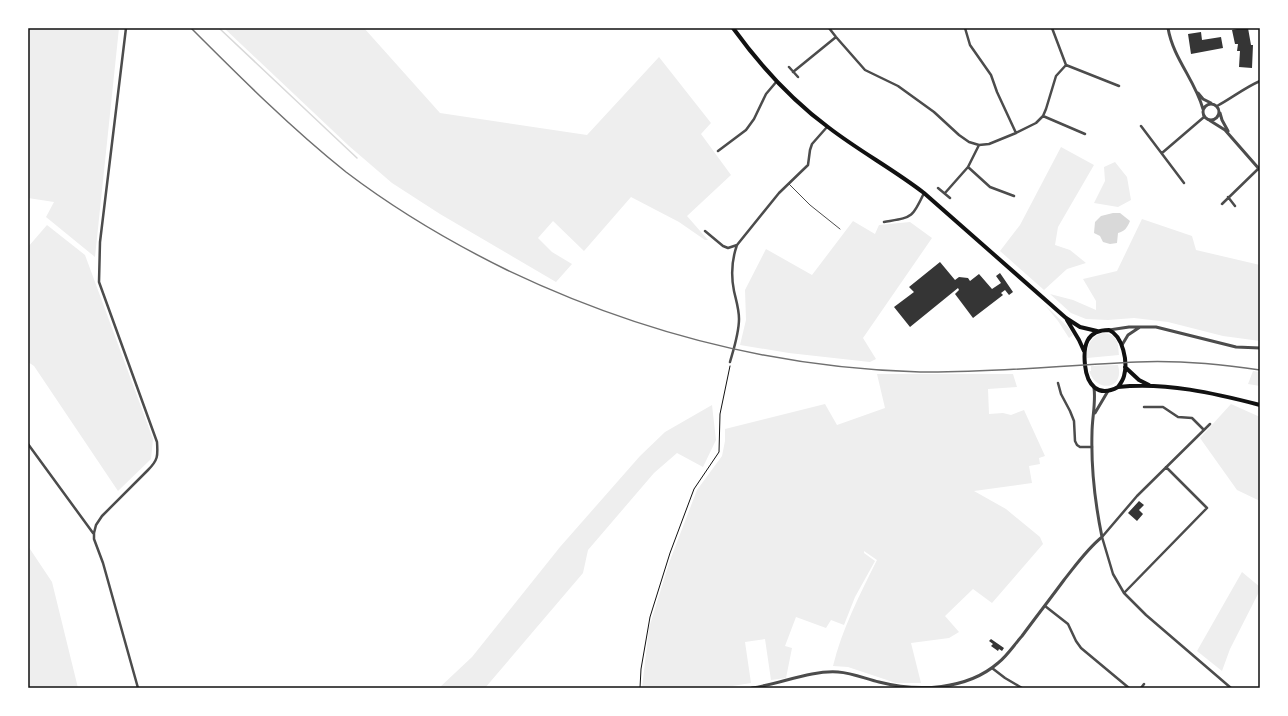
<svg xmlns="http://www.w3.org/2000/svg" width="1288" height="716" font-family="'DM Sans',sans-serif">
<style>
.green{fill:#eee}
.water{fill:#d9d9d9}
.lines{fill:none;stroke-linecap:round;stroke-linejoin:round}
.stream{stroke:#d9d9d9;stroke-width:1.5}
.building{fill:#353535}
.path{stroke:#111;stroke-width:1}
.service{stroke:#4c4c4c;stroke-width:1}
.minor{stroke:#4c4c4c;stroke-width:2.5}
.tertiary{stroke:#4c4c4c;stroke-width:3}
.trunk{stroke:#111;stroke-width:4}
.rail{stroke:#707070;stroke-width:1.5}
.neatline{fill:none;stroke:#111;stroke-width:1.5}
</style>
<rect width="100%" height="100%" fill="#fff"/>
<path class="green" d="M 28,28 L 119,28 L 95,257 L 46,217 L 54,202 L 28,198 Z
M 224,28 L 364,28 L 440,113 L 587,135 L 659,57 L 711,123 L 701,134 L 731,175 L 687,216 L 708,240 L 705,240 L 679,222 L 631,197 L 584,251 L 553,221 L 538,238 L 552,252 L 572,264 L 556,282 L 440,214 L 392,183 L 349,146 Z
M 1061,147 L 1094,165 L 1058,227 L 1055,245 L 1070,250 L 1086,263 L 1067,269 L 1044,290 L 1000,251 L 1020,225 Z
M 1115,162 L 1127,177 L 1131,200 L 1118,207 L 1094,203 L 1105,181 L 1104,167 Z
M 1142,219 L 1192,236 L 1196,250 L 1260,265 L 1260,341 L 1223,336 L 1168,322 L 1134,318 L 1108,320 L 1086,319 L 1071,313 L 1050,294 L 1073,300 L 1096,310 L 1096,301 L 1083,279 L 1117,271 Z
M 853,221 L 875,234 L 879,225 L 910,222 L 932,238 L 863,338 L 876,359 L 870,362 L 789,353 L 740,345 L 746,320 L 745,290 L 766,249 L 812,275 Z
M 47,225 L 85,255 L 153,439 L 151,459 L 118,491 L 34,366 L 28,362 L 28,247 Z
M 1044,304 L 1068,327 L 1073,335 L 1069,338 L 1058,321 Z
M 1102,333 C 1118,334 1118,342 1119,355 L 1087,358 C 1086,346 1091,337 1102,333 Z
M 1118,365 C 1125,389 1097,394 1089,371 L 1091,371 L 1091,366 Z
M 1253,371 L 1260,372 L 1260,386 L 1248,384 Z
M 877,374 L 1013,374 L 1017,387 L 988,389 L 989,414 L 1003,413 L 1011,415 L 1024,410 L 1045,456 L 1039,458 L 1040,464 L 1029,466 L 1032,483 L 974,491 L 1006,509 L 1040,537 L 1043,544 L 992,603 L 973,589 L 945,616 L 959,632 L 949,638 L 911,643 L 921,683 L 896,683 L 848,667 L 833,666 C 842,629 860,594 877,560 L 864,551 L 864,553 L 875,561 L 855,597 L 844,625 L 831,620 L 826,628 L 796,617 L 785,646 L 792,648 L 786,678 L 771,680 L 765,639 L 745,642 L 751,683 L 720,688 L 642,688 L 649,628 L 669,563 L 697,490 L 722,456 L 725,441 L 725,429 L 825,404 L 837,425 L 885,408 Z
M 1231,404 L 1260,417 L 1260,501 L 1237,490 L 1200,438 Z
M 712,405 L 716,440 L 703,467 L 677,453 L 654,473 L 588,550 L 583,573 L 485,688 L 439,688 L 472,657 L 560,547 L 640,456 L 665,432 Z
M 28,546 L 52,582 L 78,688 L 28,688 Z
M 1242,572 L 1260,587 L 1260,590 L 1230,649 L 1222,671 L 1197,651 Z"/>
<path class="water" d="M 1113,213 L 1120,213 L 1130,221 C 1127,228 1125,231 1118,233 L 1117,243 L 1110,244 L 1103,242 L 1100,236 L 1094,233 L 1095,222 L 1101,216 Z"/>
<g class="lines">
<path class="stream" d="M 219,28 L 357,158"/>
</g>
<path class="building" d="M 1242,28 L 1248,28 L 1251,45 L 1253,45 L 1252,68 L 1239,67 L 1240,51 L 1237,51 L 1238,44 L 1235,44 L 1232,30 Z
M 1201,32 L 1202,40 L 1221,37 L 1223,48 L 1191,54 L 1188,34 Z
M 940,262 L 955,280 L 959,277 L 968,278 L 970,281 L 979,274 L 992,289 L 1001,283 L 996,276 L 1000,273 L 1013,292 L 1009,295 L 1005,290 L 1001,293 L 1003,295 L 973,318 L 955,294 L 959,290 L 958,288 L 910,327 L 894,307 L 914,292 L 909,287 Z
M 1139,501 L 1144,505 L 1139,510 L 1143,514 L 1137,521 L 1128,513 Z
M 991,639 L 1004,648 L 1002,651 L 999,649 L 998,651 L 991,646 L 993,644 L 989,641 Z"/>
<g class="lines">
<path class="path" d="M 640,688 L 641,669 L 650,617 L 670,553 L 694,489 L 719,452 L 720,414 L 730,366"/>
<path class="service" d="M 789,184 L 810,205 L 840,229"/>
<path class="minor" d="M 126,28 L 100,242 L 99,282 L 157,442 C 158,456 158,460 148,470 L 102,516 L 96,525 L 94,533 L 94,539 L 103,563 L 138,688
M 829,28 L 836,37 L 865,70 L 898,86 L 934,112 L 959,135 L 969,142 L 979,145 L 989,144 L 1016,133 L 1036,123 L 1043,116 L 1046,109 L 1056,76 L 1066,65
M 965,28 L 970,45 L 991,75 L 997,92 L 1016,133
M 1052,28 L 1066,65
M 1066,65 L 1119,86
M 789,67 L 798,77
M 793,72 L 836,37
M 1217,106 C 1232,98 1244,88 1260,81
M 1043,116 L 1085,134
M 1141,126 L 1184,183
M 718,151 L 746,130 L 754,119 L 766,94 L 777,81
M 1162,153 L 1204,117
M 968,167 L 990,187 L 1014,196
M 938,188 L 950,198
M 945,193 L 968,167 L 979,145
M 1228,197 L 1235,206
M 1222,204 L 1258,169
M 884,222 C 912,217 912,219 924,193
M 705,231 L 723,246 L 728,248 L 737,245
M 730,362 C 734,348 739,333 739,319 C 739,309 736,300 734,291 C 731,276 732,259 737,245 L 779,193 L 808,165 L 810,150 L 812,144 L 827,127
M 1058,383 L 1061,394 L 1070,411 L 1074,421 L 1075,441 L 1077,445 L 1080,447 L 1092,447
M 1144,407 L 1163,407 L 1178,417 L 1192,418 L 1204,430
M 1210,424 L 1137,496 L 1102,537 L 1113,574 L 1124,593 L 1146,615 L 1231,688
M 28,444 L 93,533
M 1124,593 L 1207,508 L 1166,467
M 1045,606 L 1068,624 L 1076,641 L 1081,648 L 1129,688
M 992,668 L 1005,678 L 1022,688
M 1141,688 L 1144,684"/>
<path class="tertiary" d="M 1168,28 C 1173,58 1195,80 1203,109
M 1198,93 L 1203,99 L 1211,103
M1203 112a8 8 0 1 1 16 0a8 8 0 1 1-16 0Z
M 1220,113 L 1222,120 L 1228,131
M 1209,120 L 1225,130 L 1260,170
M 1109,330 L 1129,327 L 1156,327 L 1236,347 L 1260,348
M 1122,345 L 1128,335 L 1140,327
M 1095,413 L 1108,391
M 752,688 C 780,684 811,670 838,672 C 853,673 866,679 879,682 C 918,692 967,690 998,663 C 1007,656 1014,645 1022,636 C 1036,617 1050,599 1064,580 C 1076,565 1087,549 1102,537 C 1095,503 1091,468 1092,433 C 1092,418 1096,403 1094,388"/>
<path class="trunk" d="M 733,28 C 759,64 793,101 828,127 C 859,151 893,169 924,193 L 1066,318 L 1080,327 L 1097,331
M 1067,320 L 1079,340 L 1084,351
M 1109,330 C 1123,336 1128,362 1124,376 C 1123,380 1121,383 1118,387 C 1098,398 1087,385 1085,365 C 1083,346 1086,330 1109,330 Z
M 1125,367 L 1139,380 L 1149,385
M 1118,387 C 1166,382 1214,393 1260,405"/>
<path class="rail" d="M 191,28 C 241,78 291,128 346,172 C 396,210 450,242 507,270 C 637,332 775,368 920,372 C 992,373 1065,365 1137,362 C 1178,360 1219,364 1260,370"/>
</g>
<rect width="1288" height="716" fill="none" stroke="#ffffff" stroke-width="58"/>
<rect x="29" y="29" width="1230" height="658" class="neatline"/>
</svg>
